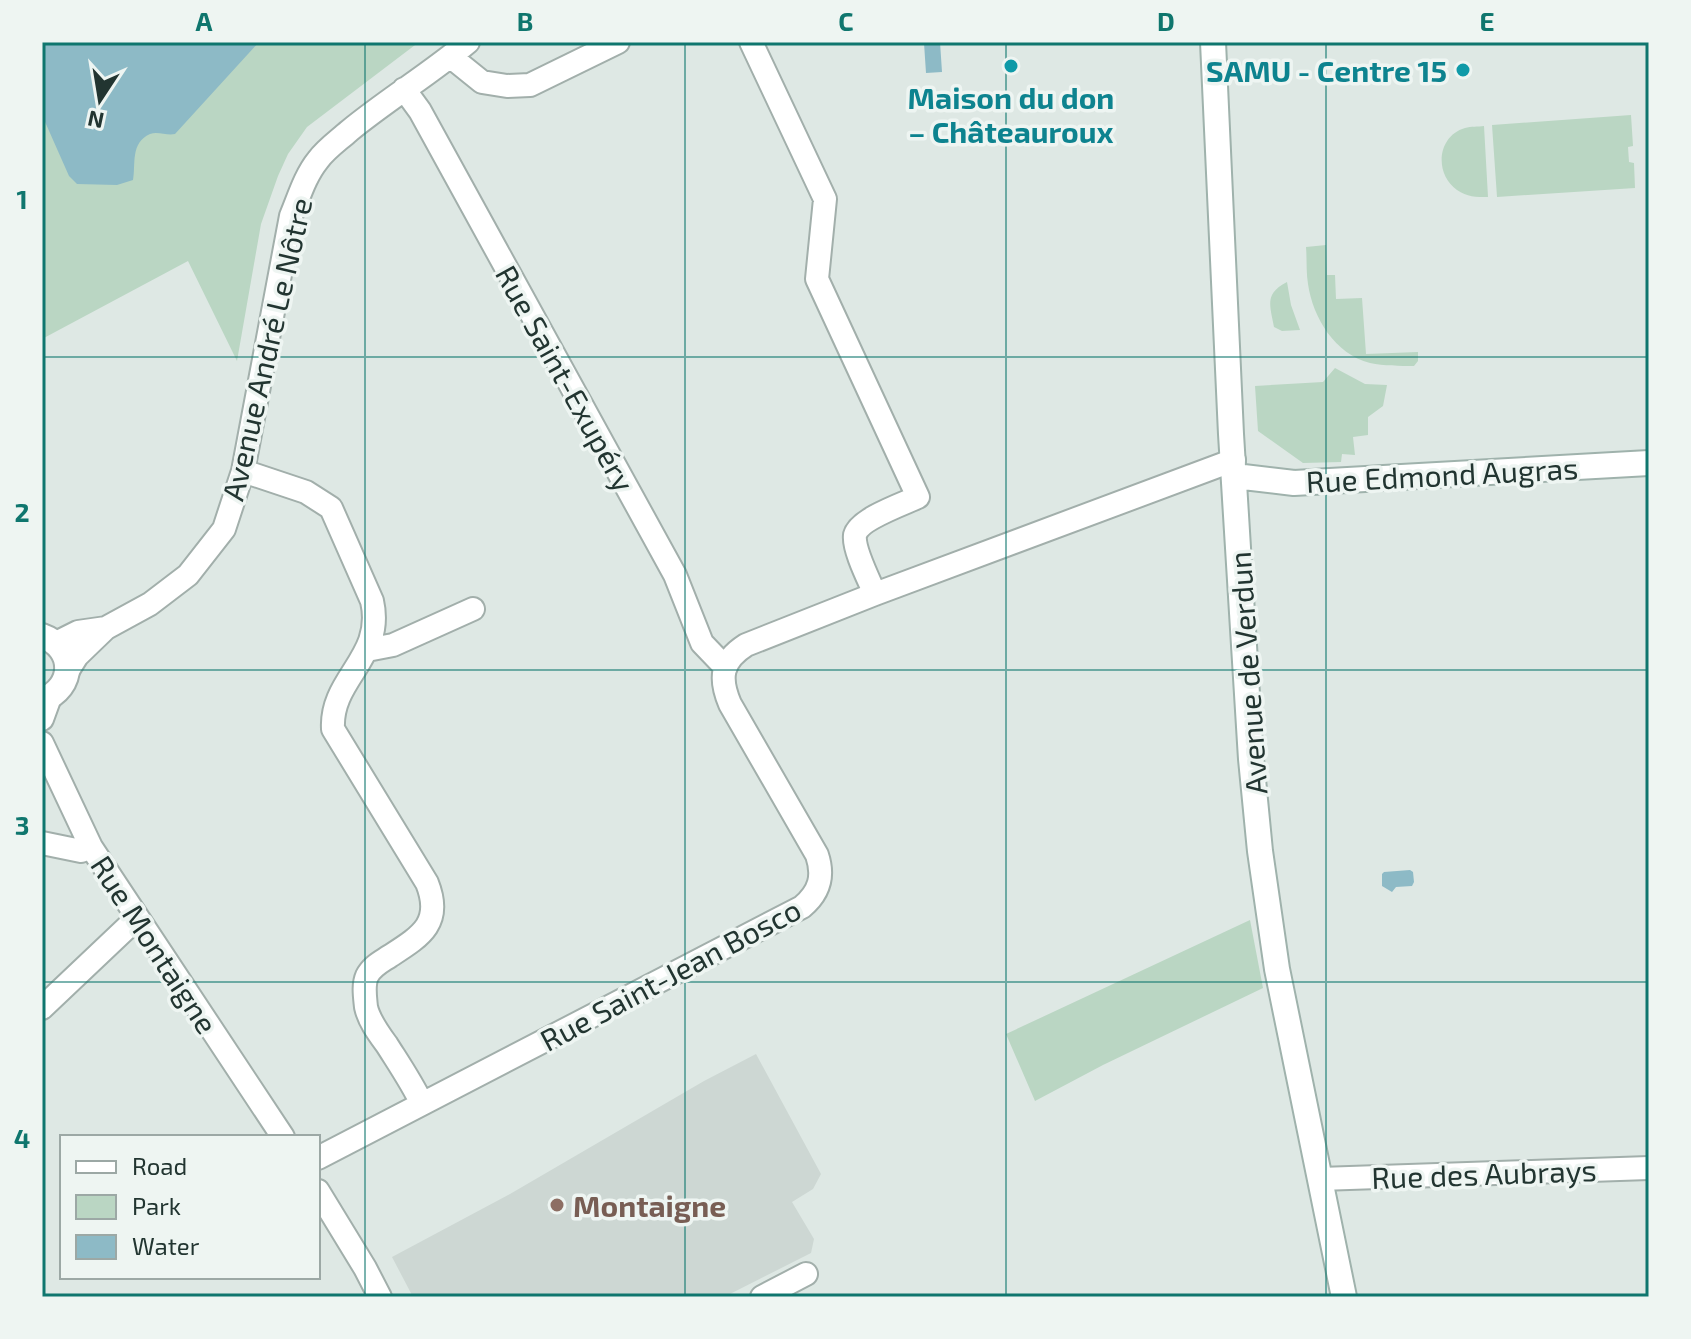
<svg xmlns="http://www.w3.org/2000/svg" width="1691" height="1339" font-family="'Exo 2',sans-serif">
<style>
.built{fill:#cdd7d3}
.green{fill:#bad6c3}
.water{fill:#8dbac6}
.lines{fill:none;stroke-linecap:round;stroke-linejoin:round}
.minor-casing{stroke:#a2afab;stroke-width:26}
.tertiary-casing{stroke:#a2afab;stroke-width:28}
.secondary-casing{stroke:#9fb2ac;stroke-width:28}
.minor{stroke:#fff;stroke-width:22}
.tertiary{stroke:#fff;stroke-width:24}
.secondary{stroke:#fff;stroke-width:24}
.grid{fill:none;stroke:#0f766e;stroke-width:2;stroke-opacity:0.55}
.culture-dot{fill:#0f9aa8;stroke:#eef5f2;stroke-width:3}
.education-dot{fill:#8d6e63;stroke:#eef5f2;stroke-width:3}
.labels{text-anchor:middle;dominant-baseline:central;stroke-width:7;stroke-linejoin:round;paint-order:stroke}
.culture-label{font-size:30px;font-weight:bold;fill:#0d838f;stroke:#eef5f2;text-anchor:end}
.street-label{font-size:30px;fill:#223531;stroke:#eef5f2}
.education-label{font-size:30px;font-weight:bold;fill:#785e54;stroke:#eef5f2;text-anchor:start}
.neatline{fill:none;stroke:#0f766e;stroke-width:3}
.grid-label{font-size:26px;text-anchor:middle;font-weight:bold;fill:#0f766e}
</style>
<rect width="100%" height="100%" fill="#dee8e4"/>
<path class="built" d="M 756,1054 L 821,1174 L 813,1189 L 792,1202 L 814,1239 L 811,1253 L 724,1297 L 413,1297 L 392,1257 L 510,1194 L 704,1081 Z"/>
<path class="green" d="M 42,42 L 419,42 L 307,127 L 288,154 L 278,176 L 261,224 L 237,361 L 188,261 L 42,339 Z
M 1631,115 L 1633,146 L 1628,147 L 1629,162 L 1634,163 L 1635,188 L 1497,197 L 1492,125 Z
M 1484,126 L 1488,197 C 1476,197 1467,197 1457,190 C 1434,174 1437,136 1465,128 C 1471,126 1478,127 1484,126 Z
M 1326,245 L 1327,275 L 1335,275 L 1336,299 L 1362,298 L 1366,354 L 1418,352 L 1418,361 L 1414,366 C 1400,366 1384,366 1370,363 C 1335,354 1313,318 1308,284 C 1306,272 1307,259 1306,247 Z
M 1287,282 L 1291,305 L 1300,330 L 1282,331 L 1274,327 C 1270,305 1264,294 1287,282 Z
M 1335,368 L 1365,384 L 1387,385 L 1383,406 L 1368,417 L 1368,435 L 1353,437 L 1355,455 L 1342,454 L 1341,462 L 1303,463 L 1258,431 L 1255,386 L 1323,382 Z
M 1250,920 L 1263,988 L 1103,1065 L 1035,1101 L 1006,1034 Z"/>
<path class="water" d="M 42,42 L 259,42 L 175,134 C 167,136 158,131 150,134 C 130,143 136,164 133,180 L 117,185 L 77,184 L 69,176 L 42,115 Z
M 928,42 L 940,42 L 942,72 L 926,73 L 924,43 Z
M 1410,870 L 1413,872 L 1414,882 L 1412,886 L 1396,887 L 1392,892 L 1382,886 L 1382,874 L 1384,872 Z"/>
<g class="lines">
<defs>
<path id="minor" d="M 751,42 L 825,199 L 817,279 L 918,497 C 903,504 859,519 855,535 C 853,549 869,580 875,594
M 451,57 L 482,82 L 507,86 L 530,85 L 618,42
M 404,89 L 420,111 L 675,575 L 702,643 L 725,667
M 243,471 L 306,492 L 331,508 L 372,601 C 385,658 330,678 333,729 L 427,883 C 443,923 421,936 390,956 C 381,962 372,966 367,976 C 363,985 365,997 366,1007 C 369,1021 379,1034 387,1045 C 399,1064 412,1083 422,1104
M 56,643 L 78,632 L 106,628
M 367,650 L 393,645 L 473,609
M 67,672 L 77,656 L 106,628 L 150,604 L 188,575 L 224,529 L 243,471 L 291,216 C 299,197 305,176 318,160 C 326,149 339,140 349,131 C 388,99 430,74 468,42
M 42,719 L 50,697
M 42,743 L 91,847 L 283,1137
M 42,843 L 81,851 L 91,847
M 42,1008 L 137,918
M 318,1158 L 802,907 C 820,892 824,876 817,855 L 730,704 C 719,678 721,661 746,645 L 875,594 L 1234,460
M 1320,1179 L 1649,1168
M 318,1191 L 365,1268 L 380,1297
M 762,1297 L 806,1274"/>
<path id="tertiary" d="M 42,636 C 76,648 75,688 42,700"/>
<path id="secondary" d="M 1213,42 L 1231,434 L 1251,759 L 1260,851 L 1277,969 L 1344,1297
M 1235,476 L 1294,483 L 1649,463"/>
</defs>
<use href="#minor" class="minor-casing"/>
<use href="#tertiary" class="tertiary-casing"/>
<use href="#secondary" class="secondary-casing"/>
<use href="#minor" class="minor"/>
<use href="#tertiary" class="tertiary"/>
<use href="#secondary" class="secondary"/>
</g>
<path class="grid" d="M 365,42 L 365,1297M 685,42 L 685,1297M 1006,42 L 1006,1297M 1326,42 L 1326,1297M 42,357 L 1649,357M 42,670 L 1649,670M 42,982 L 1649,982"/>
<g class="culture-dot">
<circle cx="1011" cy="66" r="8"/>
<circle cx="1463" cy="70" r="8"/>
</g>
<circle class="education-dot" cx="557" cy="1205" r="8"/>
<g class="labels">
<g class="culture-label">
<text x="1447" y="70">SAMU - Centre 15</text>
<text x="1011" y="97" text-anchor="middle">Maison du don<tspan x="1011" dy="34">– Châteauroux</tspan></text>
</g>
<g class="street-label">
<text transform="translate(266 349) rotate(-77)">Avenue André Le Nôtre</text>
<text transform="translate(566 378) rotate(61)">Rue Saint-Exupéry</text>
<text transform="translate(1442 474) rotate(-3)">Rue Edmond Augras</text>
<text transform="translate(1247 673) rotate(-94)">Avenue de Verdun</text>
<text transform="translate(155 944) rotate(57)">Rue Montaigne</text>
<text transform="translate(670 974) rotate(-28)">Rue Saint-Jean Bosco</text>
<text transform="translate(1484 1173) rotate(-2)">Rue des Aubrays</text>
</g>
<g class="education-label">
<text x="573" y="1205">Montaigne</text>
</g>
</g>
<rect width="1691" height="1339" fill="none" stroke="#eef5f2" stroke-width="88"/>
<rect x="60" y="1135" width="260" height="144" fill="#eef5f2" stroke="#9ca8a5" stroke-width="2"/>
<rect x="76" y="1161" width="40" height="12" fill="#ffffff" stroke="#9ca8a5" stroke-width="2"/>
<text x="132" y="1175" font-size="24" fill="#223531">Road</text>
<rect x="76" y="1195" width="40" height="24" fill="#bad6c3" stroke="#9ca8a5" stroke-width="2"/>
<text x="132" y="1215" font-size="24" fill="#223531">Park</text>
<rect x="76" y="1235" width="40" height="24" fill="#8dbac6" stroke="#9ca8a5" stroke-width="2"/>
<text x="132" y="1255" font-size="24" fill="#223531">Water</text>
<g transform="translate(100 100) rotate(192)" stroke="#eef5f2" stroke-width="6" paint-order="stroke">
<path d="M0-6L14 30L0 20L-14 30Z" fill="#223531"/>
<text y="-12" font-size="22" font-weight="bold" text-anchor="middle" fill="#223531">N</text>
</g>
<rect x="44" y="44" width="1603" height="1251" class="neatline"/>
<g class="grid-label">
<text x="204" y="31">A</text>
<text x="525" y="31">B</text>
<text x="846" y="31">C</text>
<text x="1166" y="31">D</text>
<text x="1487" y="31">E</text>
<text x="22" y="209">1</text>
<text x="22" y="522">2</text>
<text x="22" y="835">3</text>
<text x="22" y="1148">4</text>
</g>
</svg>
